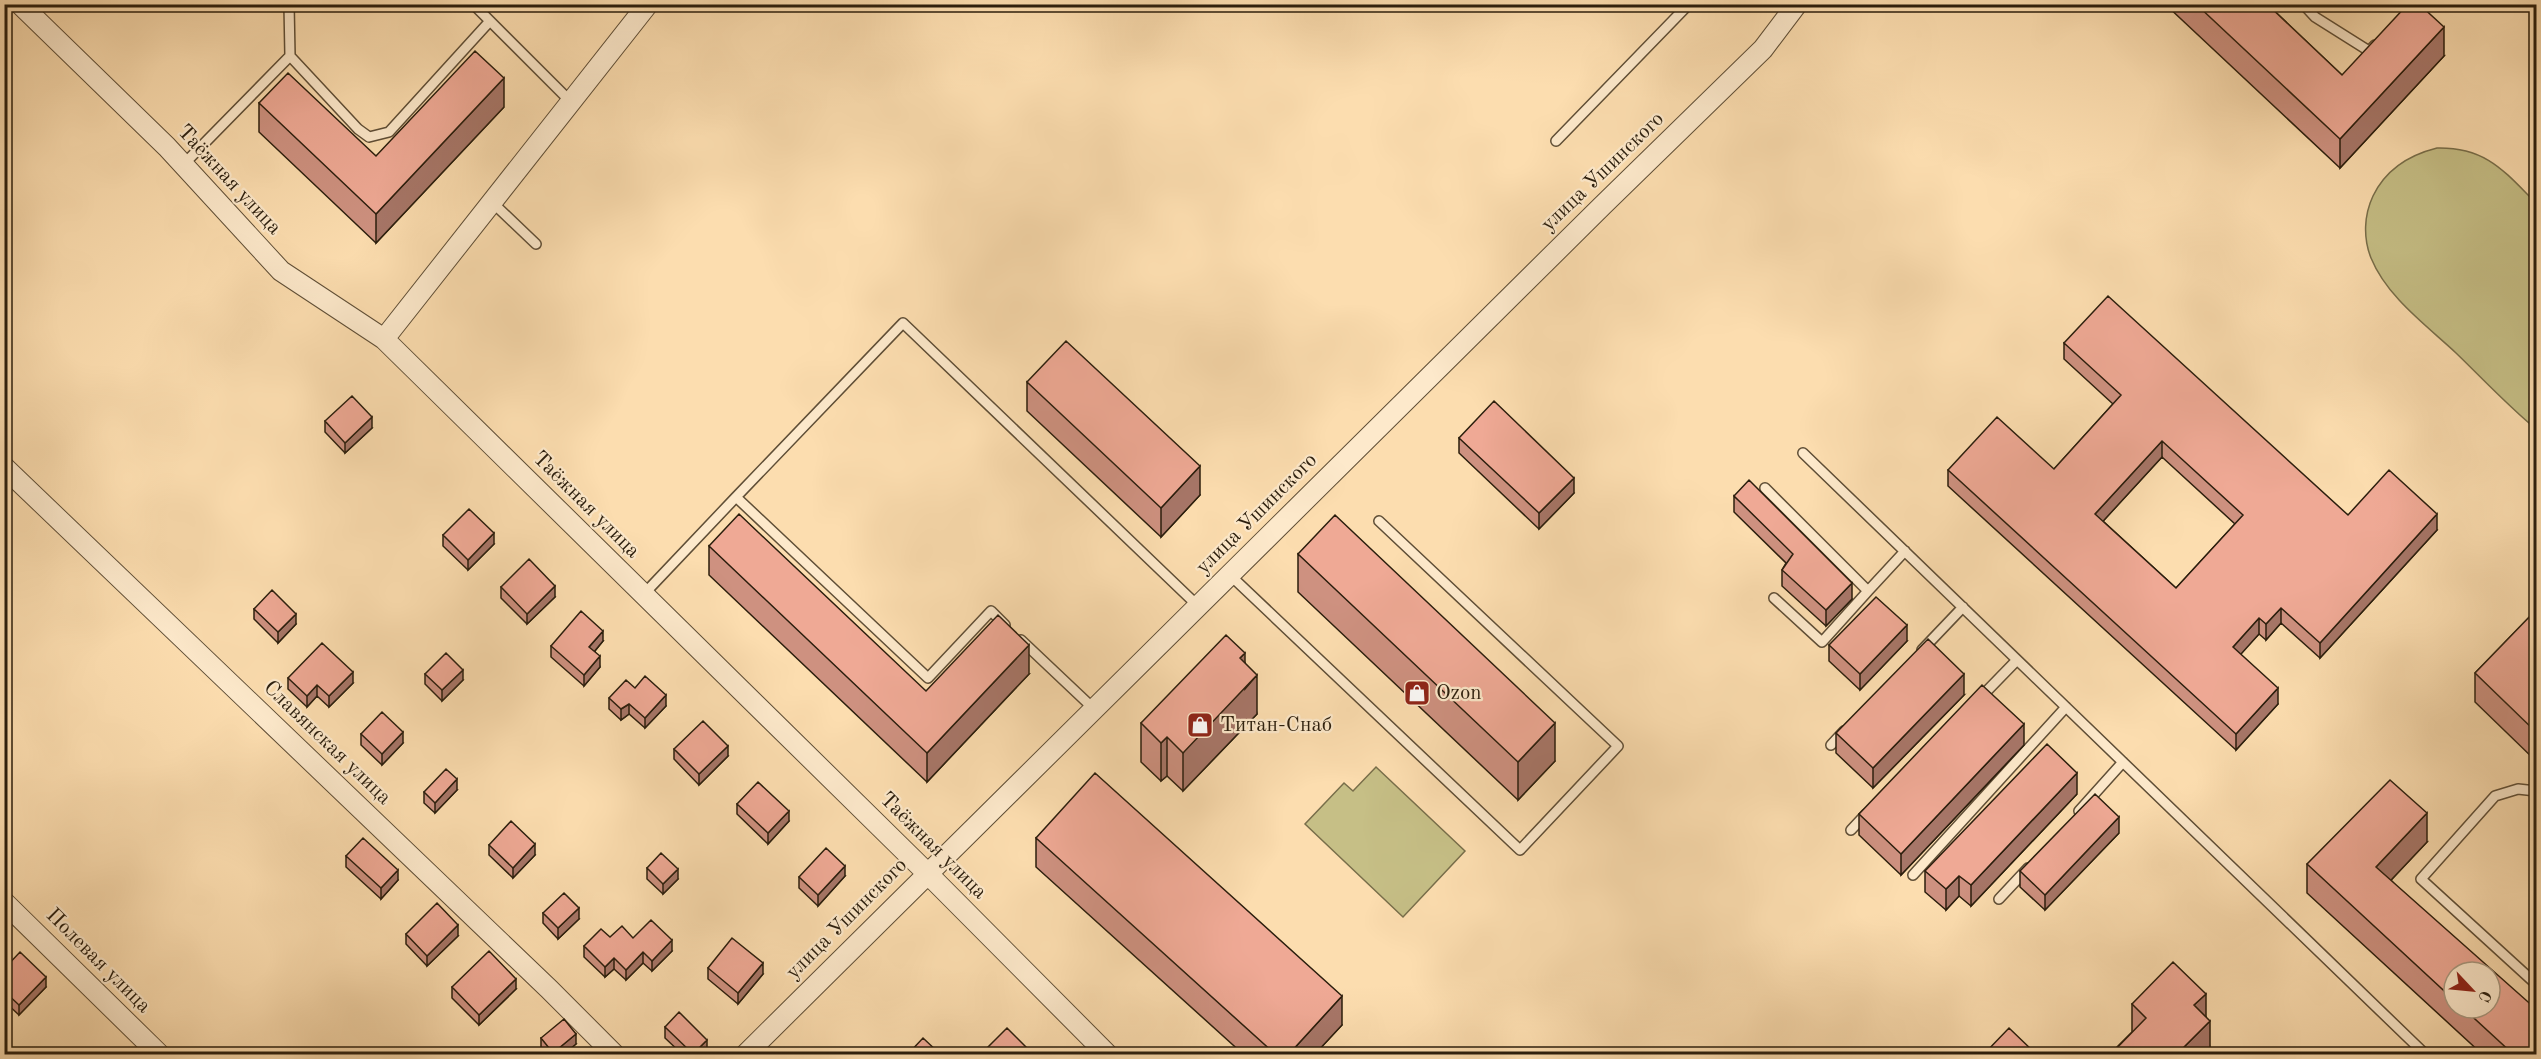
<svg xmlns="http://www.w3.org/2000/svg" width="2541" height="1059" font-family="'Old Standard TT',serif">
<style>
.green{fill:#c6bf86;stroke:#786e4a;stroke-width:1.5}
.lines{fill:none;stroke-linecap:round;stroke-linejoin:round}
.service-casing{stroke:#5f4e36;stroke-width:12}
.minor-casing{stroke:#5f4e36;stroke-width:22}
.service{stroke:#fde9cb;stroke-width:9}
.minor{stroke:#fde9cb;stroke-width:20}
.wall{fill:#ce9180;stroke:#2b1e0d;stroke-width:1.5;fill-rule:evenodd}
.shaded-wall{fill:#a77668;stroke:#2b1e0d;stroke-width:1.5}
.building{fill:#efa995;stroke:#2b1e0d;stroke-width:1.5;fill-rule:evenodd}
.labels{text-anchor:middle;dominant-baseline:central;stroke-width:4.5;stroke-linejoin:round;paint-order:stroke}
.street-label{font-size:21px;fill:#2b1e0d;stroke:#fde9cb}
.poi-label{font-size:21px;fill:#2b1e0d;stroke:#fde9cb;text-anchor:start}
</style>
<rect width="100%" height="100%" fill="#fcddaf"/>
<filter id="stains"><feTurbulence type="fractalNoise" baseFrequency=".00333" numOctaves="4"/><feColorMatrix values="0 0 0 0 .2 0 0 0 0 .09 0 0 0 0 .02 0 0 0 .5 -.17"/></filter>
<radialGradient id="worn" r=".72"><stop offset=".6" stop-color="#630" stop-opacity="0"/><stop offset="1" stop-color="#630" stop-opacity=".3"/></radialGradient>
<path class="green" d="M 2437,148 C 2486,147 2504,171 2536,203 L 2536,429 C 2508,406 2483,379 2456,353 C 2426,325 2387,297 2371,258 C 2363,238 2364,215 2373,196 C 2386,169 2409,155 2437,148 Z
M 1376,767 L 1465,851 L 1403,917 L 1305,824 L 1344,783 L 1353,791 Z"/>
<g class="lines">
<defs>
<path id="service" d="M 473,4 L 572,103
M 2303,4 L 2315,17 L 2369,51 L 2375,45
M 290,56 L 358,129 L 369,137 L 389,132 L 490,21
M 1556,141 L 1689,4
M 183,165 L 290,56 L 289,4
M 493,203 L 536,244
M 1803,453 L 2425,1054
M 1765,488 L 1868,591 L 1905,551
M 736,497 L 903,323 L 1198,606
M 1230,575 L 1520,850 L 1618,746 L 1379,521
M 644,594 L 736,497 L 928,678 L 991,611 L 1005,625
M 1774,598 L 1822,642 L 1868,591
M 1021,640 L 1094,709
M 1922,650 L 1963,607
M 1981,697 L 2017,660
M 1831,745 L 1844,731
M 2536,791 L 2518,789 L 2495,796 L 2421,879 L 2536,984
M 2079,811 L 2123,762
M 1851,830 L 1866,814
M 1913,875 L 2066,707
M 1999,899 L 2028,868"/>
<path id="minor" d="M 20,4 L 167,147 L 281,271 L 384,339 L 927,873 L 1107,1054
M 384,339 L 648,4
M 4,467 L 549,989 L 614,1054
M 4,902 L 159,1054
M 746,1054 L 1602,206 L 1763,49 L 1797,4"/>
</defs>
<use href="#service" class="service-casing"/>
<use href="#minor" class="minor-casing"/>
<use href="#service" class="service"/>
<use href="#minor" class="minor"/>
</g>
<path class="wall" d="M 2165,4 L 2267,4 L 2342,75 L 2444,56 L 2340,168 Z
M 259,103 L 376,156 L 504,107 L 376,243 L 259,132 Z
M 2064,343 L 2348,515 L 2437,530 L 2320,658 L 2281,623 L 2266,640 L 2259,634 L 2240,654 L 2278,704 L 2236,750 L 1948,486 L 1948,470 L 2054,469 L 2113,404 L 2064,359 ZM 2162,457 L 2235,524 L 2176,588 L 2103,521 Z
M 1027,382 L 1200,495 L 1161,537 L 1027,411 Z
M 325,421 L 372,428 L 345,453 L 325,432 Z
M 1459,438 L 1574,493 L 1539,529 L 1459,453 Z
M 1734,496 L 1852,599 L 1826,626 L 1782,586 L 1782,570 L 1786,563 L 1734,512 Z
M 443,535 L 494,544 L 468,570 L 443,546 Z
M 709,546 L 926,691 L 1029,674 L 927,782 L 709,575 Z
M 1298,554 L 1555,761 L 1518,800 L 1298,592 Z
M 501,587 L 555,597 L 527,624 L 501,598 Z
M 254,609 L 296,624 L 278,643 L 254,619 Z
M 2536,610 L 2536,761 L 2475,702 L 2475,673 Z
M 603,641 L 595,651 L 600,667 L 584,686 L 551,657 L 551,646 Z
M 1907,641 L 1860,690 L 1829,661 L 1829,645 Z
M 1245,663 L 1257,714 L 1183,791 L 1167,776 L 1161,781 L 1141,762 L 1141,723 Z
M 425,674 L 463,680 L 442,701 L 425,684 Z
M 288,678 L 353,683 L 329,707 L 317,696 L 307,707 L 288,689 Z
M 635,688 L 666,706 L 645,728 L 629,714 L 621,720 L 609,709 L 609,698 Z
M 1964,695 L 1873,788 L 1836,753 L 1836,733 Z
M 361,734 L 403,743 L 382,765 L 361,745 Z
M 2024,745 L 1901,875 L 1859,835 L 1859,814 Z
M 674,749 L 728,756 L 699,785 L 674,759 Z
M 457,790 L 435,813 L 424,803 L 424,792 Z
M 2077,794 L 1971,906 L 1959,896 L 1946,910 L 1925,892 L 1925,871 Z
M 737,804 L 789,821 L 768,844 L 737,814 Z
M 2119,833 L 2045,910 L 2020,887 L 2020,871 Z
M 1036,838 L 1342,1025 L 1315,1054 L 1243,1054 L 1036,867 Z
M 2427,842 L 2391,880 L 2536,1054 L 2482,1054 L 2307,893 L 2307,864 ZM 2454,972 L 2490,1008 L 2454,1008 Z
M 489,845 L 535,855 L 513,878 L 489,855 Z
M 346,856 L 398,880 L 381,899 L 346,867 Z
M 647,868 L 678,879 L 663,894 L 647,879 Z
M 845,876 L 818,906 L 799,888 L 799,877 Z
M 543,913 L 579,919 L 558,939 L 543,923 Z
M 406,934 L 458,936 L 427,966 L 406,944 Z
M 610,937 L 633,938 L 672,951 L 652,971 L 643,963 L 626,980 L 614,969 L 605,977 L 584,957 L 584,946 Z
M 708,968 L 763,974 L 738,1004 L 708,979 Z
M 4,969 L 46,987 L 19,1015 L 4,1001 Z
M 452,987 L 516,989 L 479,1025 L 452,998 Z
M 2132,1004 L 2206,1017 L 2210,1050 L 2206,1054 L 2110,1054 L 2132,1032 Z
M 665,1027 L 707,1050 L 703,1054 L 682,1054 L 665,1038 Z
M 541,1038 L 576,1044 L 564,1054 L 545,1054 L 541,1049 Z"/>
<path class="shaded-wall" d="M 2444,27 L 2444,56 L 2340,168 L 2340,139 Z
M 504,78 L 504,107 L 376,243 L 376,214 Z
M 372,417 L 372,428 L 345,453 L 345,443 Z
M 2162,441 L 2162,457 L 2095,530 L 2095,514 Z
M 1200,466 L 1200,495 L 1161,537 L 1161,508 Z
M 1574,478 L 1574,493 L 1539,529 L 1539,513 Z
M 2437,514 L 2437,530 L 2320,658 L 2320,643 Z
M 494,533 L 494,544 L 468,570 L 468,560 Z
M 1852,583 L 1852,599 L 1826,626 L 1826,610 Z
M 555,586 L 555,597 L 527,624 L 527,614 Z
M 2281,608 L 2281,623 L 2266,640 L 2266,624 Z
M 296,614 L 296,624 L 278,643 L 278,632 Z
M 2259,618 L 2259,634 L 2233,663 L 2233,647 Z
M 1907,625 L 1907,641 L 1860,690 L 1860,674 Z
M 603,631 L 603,641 L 589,658 L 589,647 Z
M 1029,645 L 1029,674 L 927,782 L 927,753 Z
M 1245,653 L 1245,689 L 1257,675 L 1257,714 L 1183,791 L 1183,753 L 1240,658 Z
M 600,656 L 600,667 L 584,686 L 584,675 Z
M 463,670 L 463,680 L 442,701 L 442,690 Z
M 353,672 L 353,683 L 329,707 L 329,696 Z
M 1964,674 L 1964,695 L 1873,788 L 1873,768 Z
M 317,685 L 317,696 L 307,707 L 307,696 Z
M 2278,688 L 2278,704 L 2236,750 L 2236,734 Z
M 666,695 L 666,706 L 645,728 L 645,718 Z
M 629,704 L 629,714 L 621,720 L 621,709 Z
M 1555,723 L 1555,761 L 1518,800 L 1518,762 Z
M 2024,724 L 2024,745 L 1901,875 L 1901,854 Z
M 403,732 L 403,743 L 382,765 L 382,754 Z
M 1167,737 L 1167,776 L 1161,781 L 1161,743 Z
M 728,746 L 728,756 L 699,785 L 699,774 Z
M 2077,773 L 2077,794 L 1971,906 L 1971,885 Z
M 457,779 L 457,790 L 435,813 L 435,803 Z
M 789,811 L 789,821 L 768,844 L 768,833 Z
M 2427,813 L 2427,842 L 2376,896 L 2376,867 Z
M 2119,817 L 2119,833 L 2045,910 L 2045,895 Z
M 535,844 L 535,855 L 513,878 L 513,868 Z
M 845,866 L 845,876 L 818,906 L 818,895 Z
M 678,869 L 678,879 L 663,894 L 663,884 Z
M 398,870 L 398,880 L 381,899 L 381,888 Z
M 1959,876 L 1959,896 L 1946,910 L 1946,889 Z
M 579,908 L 579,919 L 558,939 L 558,928 Z
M 458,925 L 458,936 L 427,966 L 427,956 Z
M 672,940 L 672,951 L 652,971 L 652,961 Z
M 643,952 L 643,963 L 626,980 L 626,970 Z
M 614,958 L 614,969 L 605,977 L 605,967 Z
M 763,963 L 763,974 L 738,1004 L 738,993 Z
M 46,977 L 46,987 L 19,1015 L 19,1005 Z
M 516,979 L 516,989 L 479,1025 L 479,1015 Z
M 2206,994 L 2206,1023 L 2194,1005 Z
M 1342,996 L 1342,1025 L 1315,1054 L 1289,1054 Z
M 2210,1021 L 2210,1050 L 2206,1054 L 2177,1054 Z
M 576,1034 L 576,1044 L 564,1054 L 553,1054 L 553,1053 Z
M 707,1040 L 707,1050 L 703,1054 L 693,1054 Z"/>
<path class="building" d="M 2196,4 L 2267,4 L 2342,75 L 2408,4 L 2419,4 L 2444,27 L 2340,139 Z
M 475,51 L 504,78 L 376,214 L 259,103 L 288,73 L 376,156 Z
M 2108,296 L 2348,515 L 2389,470 L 2437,514 L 2320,643 L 2281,608 L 2266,624 L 2259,618 L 2233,647 L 2278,688 L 2236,734 L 1948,470 L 1997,417 L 2054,469 L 2121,395 L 2064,343 ZM 2162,441 L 2243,515 L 2176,588 L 2095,514 Z
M 1066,341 L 1200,466 L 1161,508 L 1027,382 Z
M 352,396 L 372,417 L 345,443 L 325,421 Z
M 1494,401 L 1574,478 L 1539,513 L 1459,438 Z
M 1749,480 L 1852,583 L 1826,610 L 1782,570 L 1793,554 L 1734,496 Z
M 469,509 L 494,533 L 468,560 L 443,535 Z
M 739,514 L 926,691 L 998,615 L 1029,645 L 927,753 L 709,546 Z
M 1335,515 L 1555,723 L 1518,762 L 1298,554 Z
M 529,559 L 555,586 L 527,614 L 501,587 Z
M 272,590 L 296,614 L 278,632 L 254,609 Z
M 1876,597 L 1907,625 L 1860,674 L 1829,645 Z
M 2536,610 L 2536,732 L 2475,673 Z
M 581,611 L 603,631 L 589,647 L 600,656 L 584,675 L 551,646 Z
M 1226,635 L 1245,653 L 1240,658 L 1257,675 L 1183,753 L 1167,737 L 1161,743 L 1141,723 Z
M 1928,639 L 1964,674 L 1873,768 L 1836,733 Z
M 322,643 L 353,672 L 329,696 L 317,685 L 307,696 L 288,678 Z
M 446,653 L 463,670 L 442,690 L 425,674 Z
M 645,676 L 666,695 L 645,718 L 629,704 L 621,709 L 609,698 L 626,680 L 635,688 Z
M 1982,685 L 2024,724 L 1901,854 L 1859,814 Z
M 382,712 L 403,732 L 382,754 L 361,734 Z
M 703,721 L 728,746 L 699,774 L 674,749 Z
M 2047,744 L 2077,773 L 1971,885 L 1959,876 L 1946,889 L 1925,871 Z
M 446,769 L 457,779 L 435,803 L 424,792 Z
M 1095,773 L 1342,996 L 1289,1054 L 1275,1054 L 1036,838 Z
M 2390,780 L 2427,813 L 2376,867 L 2536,1009 L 2536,1054 L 2513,1054 L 2463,1008 L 2490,1008 L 2490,972 L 2454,972 L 2454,1000 L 2307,864 Z
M 758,782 L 789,811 L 768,833 L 737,804 Z
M 2095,794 L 2119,817 L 2045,895 L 2020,871 Z
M 511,821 L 535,844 L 513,868 L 489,845 Z
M 363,838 L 398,870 L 381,888 L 346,856 Z
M 826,848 L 845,866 L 818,895 L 799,877 Z
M 661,853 L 678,869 L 663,884 L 647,868 Z
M 564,893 L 579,908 L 558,928 L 543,913 Z
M 437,903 L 458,925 L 427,956 L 406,934 Z
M 651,920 L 672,940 L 652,961 L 643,952 L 626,970 L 614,958 L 605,967 L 584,946 L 601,929 L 610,937 L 622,926 L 633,938 Z
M 732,938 L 763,963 L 738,993 L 708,968 Z
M 489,951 L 516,979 L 479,1015 L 452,987 Z
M 20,952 L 46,977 L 19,1005 L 4,991 L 4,969 Z
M 2173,962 L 2206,994 L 2194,1005 L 2210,1021 L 2177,1054 L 2111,1054 L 2146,1018 L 2132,1004 Z
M 679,1012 L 707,1040 L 693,1054 L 665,1027 Z
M 564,1019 L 576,1034 L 553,1053 L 541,1038 Z
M 1007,1028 L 1032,1053 L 1031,1054 L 981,1054 Z
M 2009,1028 L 2036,1054 L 1984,1054 Z
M 923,1038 L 939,1053 L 937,1054 L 908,1054 Z"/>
<defs>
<symbol id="shop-square" viewBox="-11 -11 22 22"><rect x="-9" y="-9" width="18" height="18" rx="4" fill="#8f2418" stroke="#fde9cb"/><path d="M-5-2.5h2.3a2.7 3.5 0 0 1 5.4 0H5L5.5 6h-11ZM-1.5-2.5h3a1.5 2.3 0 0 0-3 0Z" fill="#fff"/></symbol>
</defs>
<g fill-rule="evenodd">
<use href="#shop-square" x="1402" y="678" width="30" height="30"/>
<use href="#shop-square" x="1185" y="710" width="30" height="30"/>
</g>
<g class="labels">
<g class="street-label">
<text transform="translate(1603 172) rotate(-44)">улица Ушинского</text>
<text transform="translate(229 180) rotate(47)">Таёжная улица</text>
<text transform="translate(586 505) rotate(45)">Таёжная улица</text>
<text transform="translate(1257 514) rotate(-45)">улица Ушинского</text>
<text transform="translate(327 743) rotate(44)">Славянская улица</text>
<text transform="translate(933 846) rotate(45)">Таёжная улица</text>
<text transform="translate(847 919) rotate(-45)">улица Ушинского</text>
<text transform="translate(98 961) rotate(45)">Полевая улица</text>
</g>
<g class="poi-label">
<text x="1436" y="693">Ozon</text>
<text x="1220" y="725">Титан-Снаб</text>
</g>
</g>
<rect width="2541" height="1059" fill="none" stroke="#fcddaf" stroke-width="24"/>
<rect x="6" y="6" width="2529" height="1047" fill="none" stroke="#2b1e0d" stroke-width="3"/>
<rect x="12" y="12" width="2517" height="1035" fill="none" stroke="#2b1e0d" stroke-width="1.5"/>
<g transform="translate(2472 990) rotate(116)"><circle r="28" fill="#fde9cb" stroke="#a9987f" stroke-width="1.5"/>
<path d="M0-4.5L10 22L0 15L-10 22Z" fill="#8f2418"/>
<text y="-9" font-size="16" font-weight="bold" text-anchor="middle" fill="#2b1e0d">С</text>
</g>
<rect width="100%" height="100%" filter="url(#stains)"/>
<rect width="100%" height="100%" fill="url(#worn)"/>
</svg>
